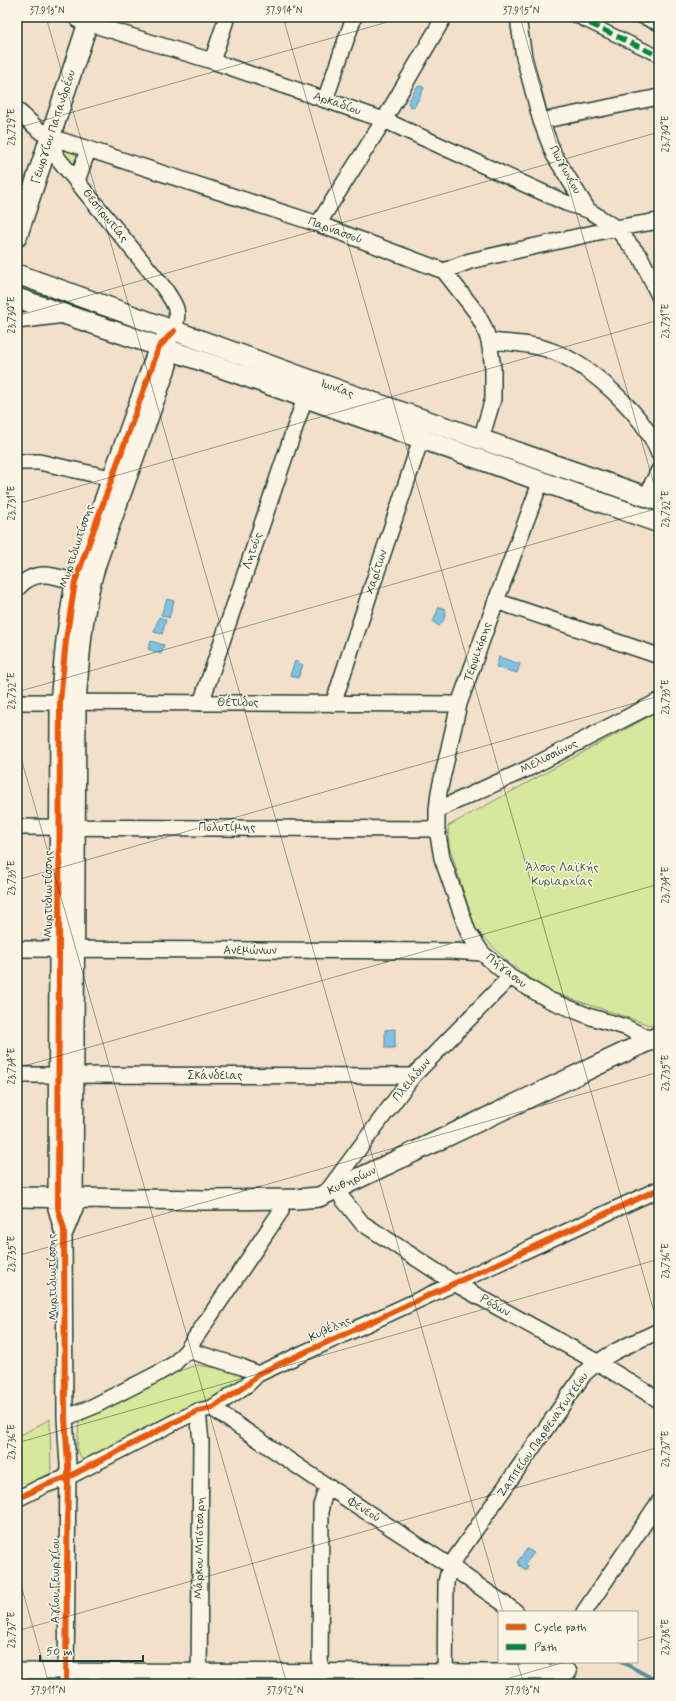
<svg xmlns="http://www.w3.org/2000/svg" width="676" height="1701" font-family="Mynerve,sans-serif">
<style>
.green{fill:#d7e79b;stroke:#7b9268}
.water{fill:#81c2e2;stroke:#5a8d9c}
.lines{fill:none;stroke-linecap:round;stroke-linejoin:round}
.stream{stroke:#5a8d9c;stroke-width:4}
.pedestrian-casing{stroke:#1f3d34;stroke-width:14}
.minor-casing{stroke:#1f3d34;stroke-width:18}
.tertiary-casing{stroke:#1f3d34;stroke-width:22}
.pedestrian{stroke:#fcf5e5;stroke-width:11}
.minor{stroke:#fcf5e5;stroke-width:15}
.tertiary{stroke:#fcf5e5;stroke-width:19}
.quiet{stroke:#00873e;stroke-width:5;stroke-dasharray:10 5;stroke-linecap:butt}
.cycleway-casing{stroke:#fcf5e5;stroke-width:8}
.cycleway{stroke:#e8590c;stroke-width:6}
.ticks{fill:none;stroke:#1f3d34;stroke-width:1;stroke-opacity:0.45}
.labels{text-anchor:middle;dominant-baseline:central;stroke-width:3;stroke-linejoin:round;paint-order:stroke}
.street-label{font-size:12px;fill:#1f3d34;stroke:#fcf5e5}
.park-label{font-size:12px;fill:#3b5643;stroke:#fcf5e5}
.neatline{fill:none;stroke:#1f3d34;stroke-width:1.5}
.ticks-label{font-size:10px;text-anchor:middle;fill:#1f3d34}
</style>
<rect width="100%" height="100%" fill="#f3e0cb"/>
<filter id="ink" filterUnits="userSpaceOnUse"><feTurbulence type="fractalNoise" baseFrequency=".025" numOctaves="2"/><feDisplacementMap in="SourceGraphic" scale="8" xChannelSelector="R" yChannelSelector="G"/><feConvolveMatrix kernelMatrix="1 2 1 2 8 2 1 2 1" color-interpolation-filters="sRGB"/></filter>
<g filter="url(#ink)">
<path class="green" d="M 60,148 L 78,153 L 74,167 L 60,151 Z
M 18,282 L 153,331 L 153,335 L 20,292 L 17,287 Z
M 659,711 L 659,1028 L 548,991 L 509,963 L 475,928 L 449,846 L 448,826 Z
M 197,1365 L 238,1371 L 242,1375 L 244,1381 L 241,1386 L 194,1406 L 90,1460 L 83,1460 L 77,1451 L 79,1422 L 176,1372 Z
M 50,1419 L 51,1473 L 17,1490 L 17,1437 Z"/>
<path class="water" d="M 422,86 L 424,88 L 415,106 L 410,107 L 408,102 L 417,87 Z
M 167,599 L 174,601 L 169,618 L 161,615 Z
M 439,607 L 445,609 C 447,613 443,623 439,626 L 433,622 Z
M 159,617 L 166,620 L 162,634 L 154,632 Z
M 151,641 L 164,645 L 161,654 L 148,649 Z
M 499,657 L 520,664 L 517,673 L 496,667 Z
M 295,661 L 303,665 L 298,678 L 290,675 Z
M 395,1029 L 395,1048 L 385,1048 L 385,1030 Z
M 527,1549 L 534,1553 L 525,1564 L 528,1566 L 526,1570 L 520,1566 L 518,1561 Z"/>
<g class="lines">
<path class="stream" d="M 622,1662 L 659,1682"/>
<defs>
<path id="pedestrian" d="M 576,17 L 659,56
M 640,17 L 659,25"/>
<path id="minor" d="M 520,17 L 519,25 L 524,57 L 541,121 L 554,155 L 588,210 L 616,228 L 641,258 L 659,296
M 78,20 L 212,61 L 384,120 L 566,203 L 588,210
M 212,61 L 227,17
M 325,100 L 354,17
M 17,110 L 41,132 L 51,137 L 318,224 L 444,271 L 476,312 L 484,327 L 489,341 L 493,368 L 493,399 L 481,439
M 541,121 L 659,97
M 51,137 L 56,156 L 164,288 C 176,306 180,309 174,331
M 77,181 L 88,150
M 318,224 L 384,120 L 444,17
M 444,271 L 470,261 L 616,228 L 659,221
M 17,321 L 64,315
M 489,341 C 509,343 530,343 549,350 C 589,363 645,415 659,454
M 17,462 L 39,462 L 111,478
M 541,481 L 496,601 L 459,704 L 439,792 L 437,810 L 437,829 L 442,858 L 468,932 L 482,953 L 510,977 L 549,1000 L 591,1017 L 625,1027 L 652,1040
M 648,498 L 652,484 L 659,470
M 17,589 C 38,564 60,579 86,585
M 496,601 L 659,656
M 17,702 L 459,704
M 201,703 L 305,398
M 333,704 L 421,439
M 437,810 L 529,768 L 659,701
M 17,827 L 437,829
M 17,949 L 451,951 L 482,953
M 17,1075 L 413,1076
M 326,1193 L 413,1076 L 510,977
M 342,1198 L 362,1223 L 454,1283 L 597,1362 L 659,1400
M 64,1230 L 65,1418 L 68,1465 L 66,1684
M 187,1350 L 242,1367 L 258,1374
M 212,1408 L 327,1486 L 450,1566 L 516,1612
M 198,1411 L 201,1442 L 199,1684
M 65,1418 L 92,1407 L 155,1375 L 174,1364 L 187,1350 L 281,1211
M 17,1499 L 43,1486 L 68,1477 L 175,1422 L 198,1411 L 212,1408 L 248,1384 L 258,1374 L 659,1189
M 584,1612 L 659,1502
M 17,1671 L 569,1672
M 320,1684 L 321,1506 L 327,1486
M 445,1684 L 446,1582 L 450,1566 L 584,1374 C 607,1352 631,1344 659,1331"/>
<path id="tertiary" d="M 17,237 L 90,17
M 17,274 L 350,394 L 659,501
M 17,298 L 196,359 L 659,523
M 17,1197 L 205,1200 L 296,1199 L 319,1197 L 659,1036
M 64,1230 L 58,1208 L 60,702 L 66,640 L 75,582 L 159,347 L 174,331
M 64,1230 L 73,1208 L 76,702 C 80,655 82,607 97,561 L 167,365"/>
</defs>
<use href="#pedestrian" class="pedestrian-casing"/>
<use href="#minor" class="minor-casing"/>
<use href="#tertiary" class="tertiary-casing"/>
<use href="#pedestrian" class="pedestrian"/>
<use href="#minor" class="minor"/>
<use href="#tertiary" class="tertiary"/>
<path class="quiet" d="M 576,17 L 659,56
M 640,17 L 659,25"/>
<defs>
<path id="cycleway" d="M 17,1499 L 43,1486 L 68,1477 L 175,1422 L 198,1411 L 212,1408 L 248,1384 L 258,1374 L 659,1189
M 66,1684 L 68,1465 L 65,1418 L 64,1230 L 58,1208 L 60,702 L 66,640 L 75,582 L 159,347 L 174,331"/>
</defs>
<use href="#cycleway" class="cycleway-casing"/>
<use href="#cycleway" class="cycleway"/>
</g>
</g>
<path class="ticks" d="M 46,17 L 503,1612M 283,17 L 659,1329M 520,17 L 659,502M 17,128 L 405,17M 17,316 L 659,132M 17,504 L 659,320M 17,692 L 659,508M 17,744 L 287,1684M 17,880 L 659,696M 17,1068 L 659,884M 17,1256 L 659,1072M 17,1443 L 659,1259M 17,1571 L 49,1684M 17,1631 L 659,1447M 637,1641 L 659,1635M 517,1662 L 524,1684M 489,1684 L 565,1662"/>
<g class="labels">
<g class="street-label">
<text transform="translate(337 104) rotate(19)">Αρκαδίου</text>
<text transform="translate(54 127) rotate(-72)">Γεωργίου Παπανδρέου</text>
<text transform="translate(565 170) rotate(61)">Πωγωνίου</text>
<text transform="translate(105 216) rotate(51)">Θεσπρωτίας</text>
<text transform="translate(335 231) rotate(20)">Παρνασσού</text>
<text transform="translate(337 389) rotate(20)">Ιωνίας</text>
<text transform="translate(77 546) rotate(-72)">Μυρτιδιωτίσσης</text>
<text transform="translate(253 551) rotate(-71)">Λητούς</text>
<text transform="translate(377 572) rotate(-72)">Χαρίτων</text>
<text transform="translate(478 652) rotate(-71)">Τερψιχόρης</text>
<text x="238" y="703">Θέτιδος</text>
<text transform="translate(549 757) rotate(-27)">Μελισσώνος</text>
<text x="227" y="828">Πολυτίμης</text>
<text transform="translate(49 894) rotate(-90)">Μυρτιδιωτίσσης</text>
<text x="250" y="951">Ανεμώνων</text>
<text transform="translate(506 971) rotate(38)">Πήγασου</text>
<text x="215" y="1076">Σκάνδειας</text>
<text transform="translate(412 1080) rotate(-50)">Πλειάδων</text>
<text transform="translate(352 1181) rotate(-25)">Κυθηρίων</text>
<text transform="translate(53 1277) rotate(-91)">Μυρτιδιωτίσσης</text>
<text transform="translate(495 1306) rotate(29)">Ρόδων</text>
<text transform="translate(330 1329) rotate(-25)">Κυβέλης</text>
<text transform="translate(543 1435) rotate(-55)">Ζαππείου Παρθεναγωγείου</text>
<text transform="translate(364 1510) rotate(33)">Φενεού</text>
<text transform="translate(200 1548) rotate(-89)">Μάρκου Μπότσαρη</text>
<text transform="translate(56 1581) rotate(-90)">Αγίου Γεωργίου</text>
</g>
<g class="park-label">
<text x="562" y="868">Άλσος Λαϊκής<tspan x="562" dy="14">Κυριαρχίας</tspan></text>
</g>
</g>
<rect width="676" height="1701" fill="none" stroke="#fcf5e5" stroke-width="44"/>
<rect x="498" y="1611" width="140" height="52" fill="#fcf5e5" stroke="#a4ab9e"/>
<rect x="506" y="1624" width="20" height="6" fill="#e8590c" stroke="#a4ab9e"/>
<text x="534" y="1631" font-size="12" fill="#1f3d34">Cycle path</text>
<rect x="506" y="1644" width="20" height="6" fill="#00873e" stroke="#a4ab9e"/>
<text x="534" y="1651" font-size="12" fill="#1f3d34">Path</text>
<path d="M40 1655v6h103v-6" fill="none" stroke="#1f3d34" stroke-width="2"/>
<text x="46" y="1655" font-size="12" fill="#1f3d34" stroke="#fcf5e5" stroke-width="3" paint-order="stroke">50 m</text>
<rect x="22" y="22" width="632" height="1657" class="neatline"/>
<g class="ticks-label">
<text x="47" y="14">37.913°N</text>
<text x="284" y="14">37.914°N</text>
<text x="521" y="14">37.915°N</text>
<text transform="translate(11 127) rotate(-90)" y="4">23.729°E</text>
<text transform="translate(665 134) rotate(-90)" y="4">23.730°E</text>
<text transform="translate(11 315) rotate(-90)" y="4">23.730°E</text>
<text transform="translate(665 321) rotate(-90)" y="4">23.731°E</text>
<text transform="translate(11 503) rotate(-90)" y="4">23.731°E</text>
<text transform="translate(665 509) rotate(-90)" y="4">23.732°E</text>
<text transform="translate(11 691) rotate(-90)" y="4">23.732°E</text>
<text transform="translate(665 697) rotate(-90)" y="4">23.733°E</text>
<text transform="translate(11 878) rotate(-90)" y="4">23.733°E</text>
<text transform="translate(665 885) rotate(-90)" y="4">23.734°E</text>
<text transform="translate(11 1066) rotate(-90)" y="4">23.734°E</text>
<text transform="translate(665 1073) rotate(-90)" y="4">23.735°E</text>
<text transform="translate(11 1254) rotate(-90)" y="4">23.735°E</text>
<text transform="translate(665 1261) rotate(-90)" y="4">23.736°E</text>
<text transform="translate(11 1442) rotate(-90)" y="4">23.736°E</text>
<text transform="translate(665 1449) rotate(-90)" y="4">23.737°E</text>
<text transform="translate(11 1630) rotate(-90)" y="4">23.737°E</text>
<text transform="translate(665 1637) rotate(-90)" y="4">23.738°E</text>
<text x="48" y="1694">37.911°N</text>
<text x="285" y="1694">37.912°N</text>
<text x="522" y="1694">37.913°N</text>
</g>
</svg>
